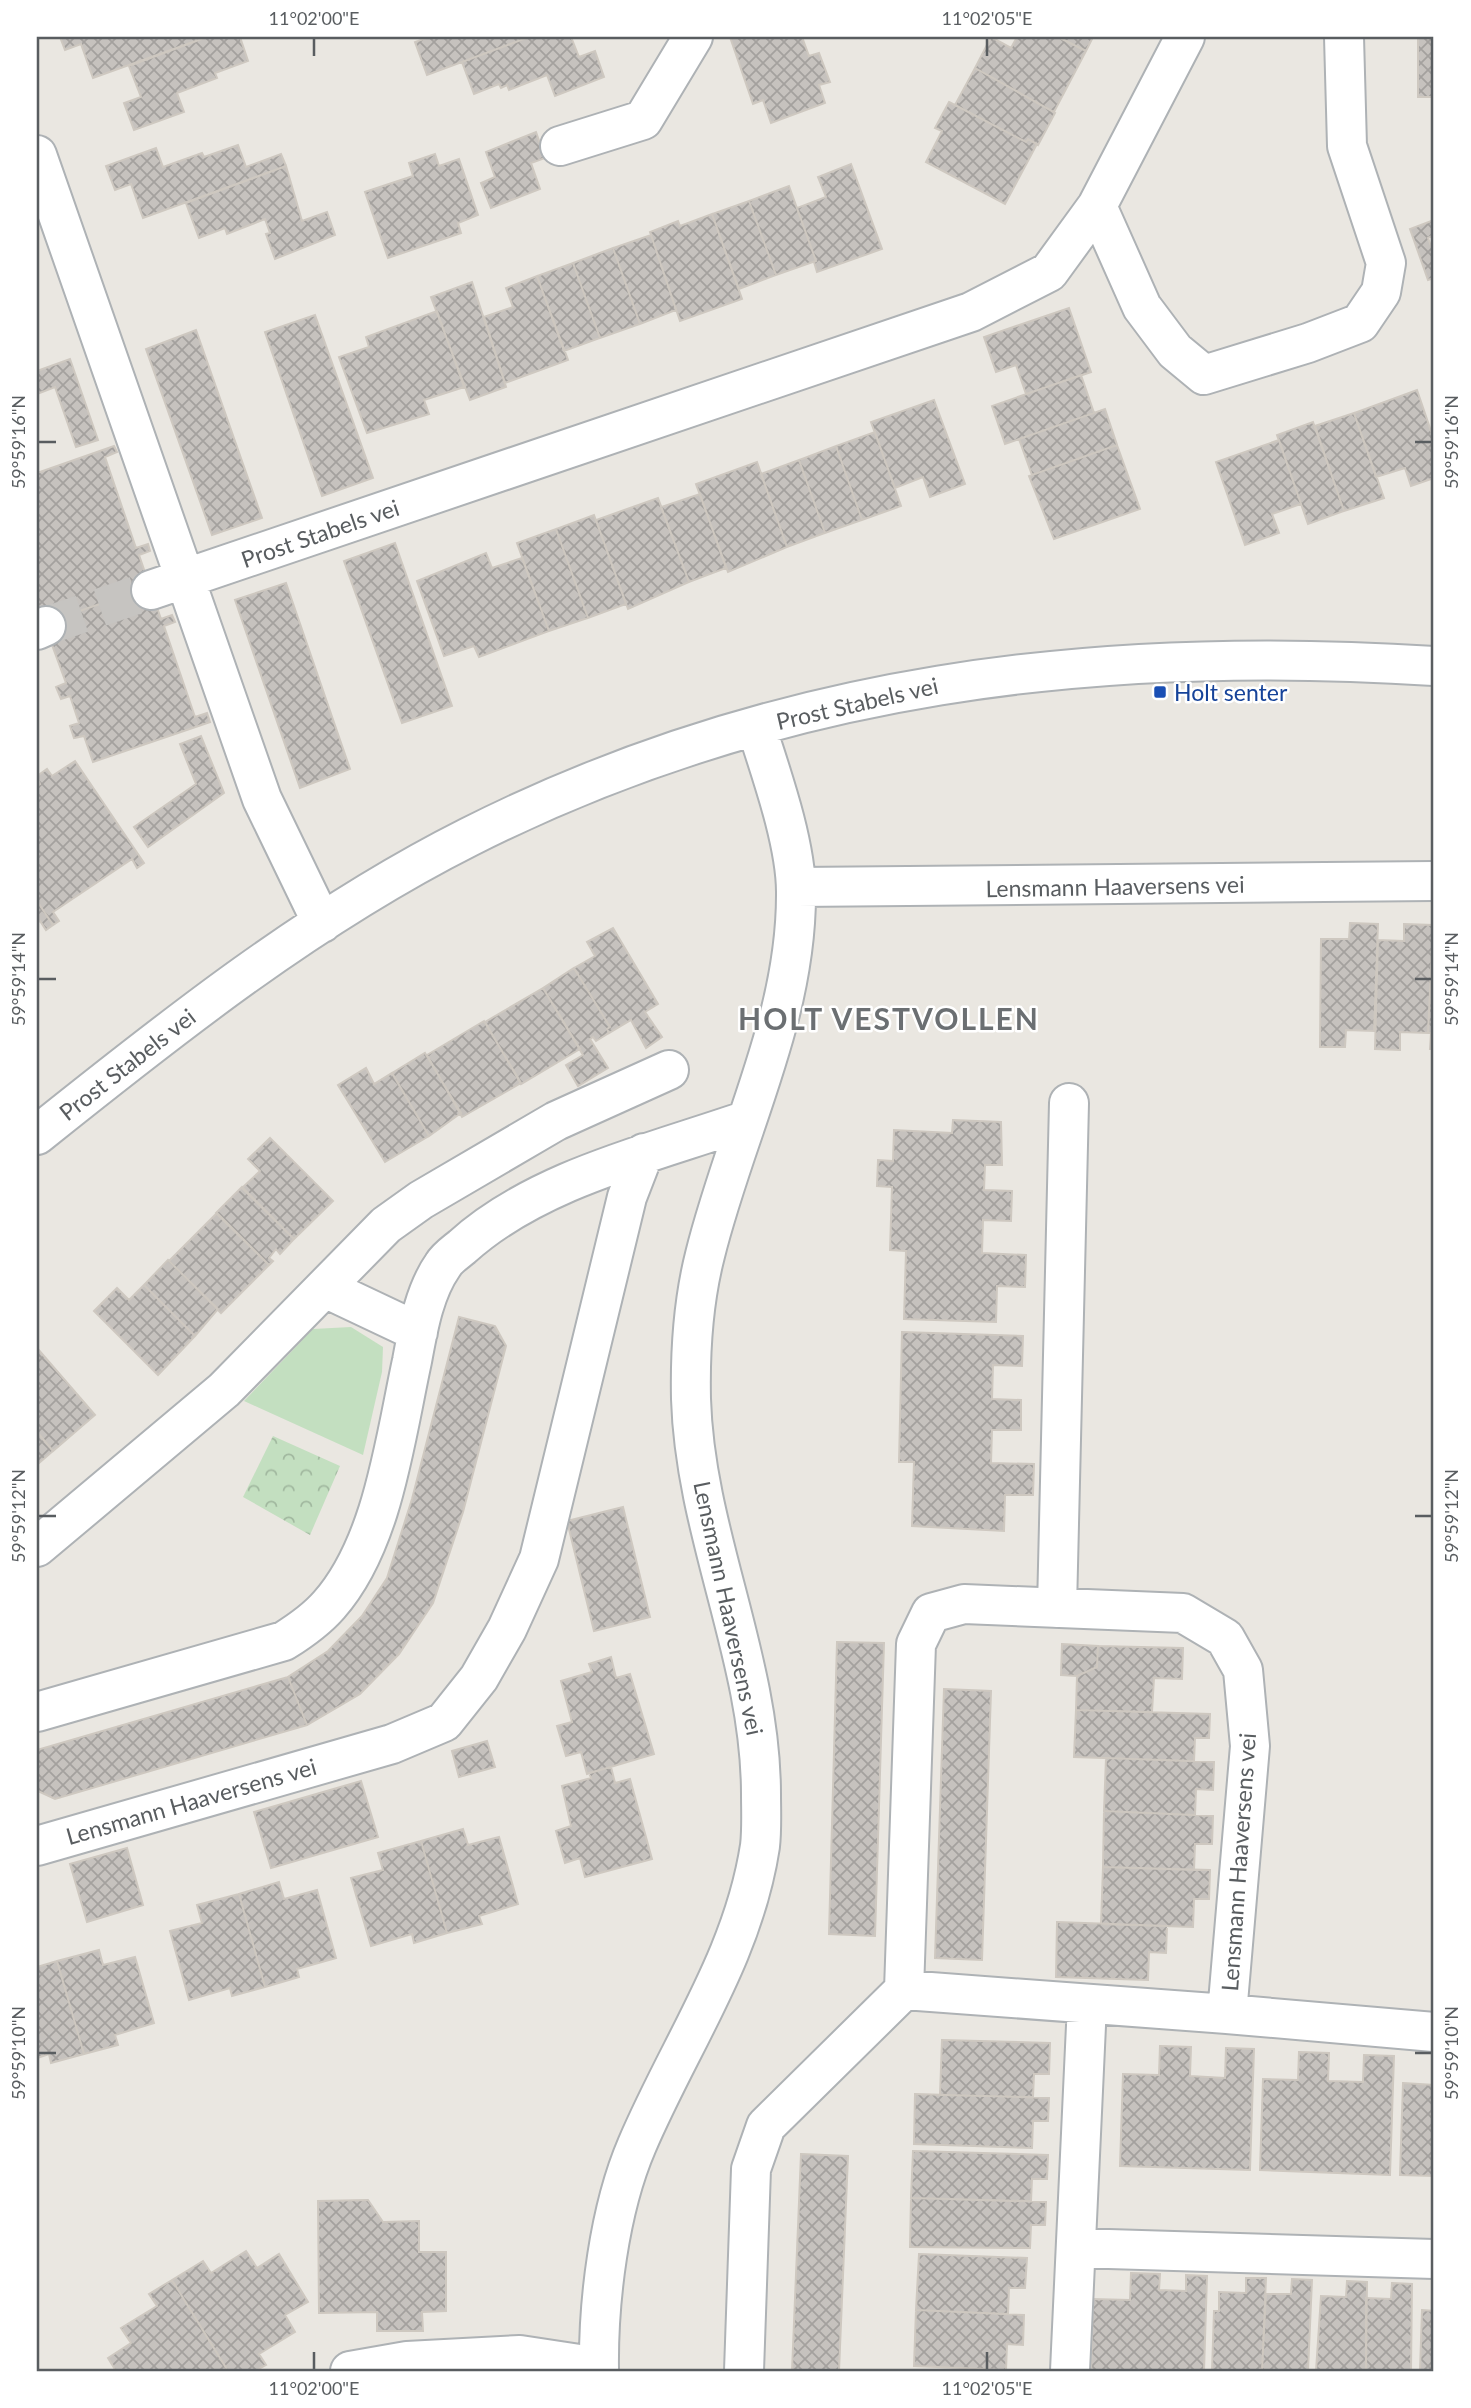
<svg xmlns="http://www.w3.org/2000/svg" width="1471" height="2408" font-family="Lato,sans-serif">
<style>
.park{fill:url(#park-crowns)}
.garden{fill:#c3dfc0}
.building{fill:url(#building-cross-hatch);stroke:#cec8c0;stroke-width:2}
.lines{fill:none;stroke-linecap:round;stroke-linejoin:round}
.minor-tunnel{stroke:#c6c4c1;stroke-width:38;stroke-dasharray:38 19;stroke-linecap:butt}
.minor-casing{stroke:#aeb2b5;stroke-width:42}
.minor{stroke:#fff;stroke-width:38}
.ticks{fill:none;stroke:#595d60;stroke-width:2.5}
.transit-dot{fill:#1a4fb4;stroke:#fff;stroke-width:2.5}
.labels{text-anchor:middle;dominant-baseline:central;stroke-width:5;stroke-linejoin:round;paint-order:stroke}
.street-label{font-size:23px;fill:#595d60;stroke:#fff}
.transit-label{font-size:23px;fill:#164399;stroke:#fff;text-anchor:start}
.district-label{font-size:30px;font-weight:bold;letter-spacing:2px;fill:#6b6f72;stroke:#fff}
.neatline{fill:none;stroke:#595d60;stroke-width:2.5}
.ticks-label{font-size:18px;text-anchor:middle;fill:#595d60}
</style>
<defs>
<pattern id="park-crowns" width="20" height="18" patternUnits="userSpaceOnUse" patternTransform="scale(1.75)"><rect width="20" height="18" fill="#c3dfc0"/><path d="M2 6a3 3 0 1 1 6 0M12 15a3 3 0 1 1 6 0" fill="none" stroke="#a1b89f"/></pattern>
<pattern id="building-cross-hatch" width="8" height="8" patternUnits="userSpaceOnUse" patternTransform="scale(1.75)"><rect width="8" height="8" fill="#c6c2be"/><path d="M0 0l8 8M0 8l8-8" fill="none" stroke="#a4a19e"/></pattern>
</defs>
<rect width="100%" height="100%" fill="#eae7e1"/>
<path class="park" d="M 273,1436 L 340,1466 L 310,1535 L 243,1497 Z"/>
<path class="garden" d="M 351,1327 L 383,1347 L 382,1372 L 363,1455 L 244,1401 L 313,1329 Z"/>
<path class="building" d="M 60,37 L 207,37 L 93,78 L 81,44 L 65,50 Z
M 207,37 L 240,37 L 248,61 L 215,73 L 217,78 L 177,93 L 184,112 L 134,130 L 124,103 L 141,97 L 129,66 Z
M 429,37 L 529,37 L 427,75 L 415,42 Z
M 529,37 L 571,37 L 579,57 L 595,51 L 604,77 L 555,96 L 547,75 L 509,90 L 507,85 L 501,88 L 499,84 L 474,94 L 462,62 Z
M 730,37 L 802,37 L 809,56 L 819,53 L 830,82 L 819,85 L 825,103 L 771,123 L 763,100 L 753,104 Z
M 991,37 L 1011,48 L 1017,37 L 1058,37 L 1086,51 L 1054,112 L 975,68 Z
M 1058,37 L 1093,37 L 1086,51 Z
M 1418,37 L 1434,37 L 1434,97 L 1418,97 Z
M 975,68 L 1055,113 L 1038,145 L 1028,139 L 1026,142 L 955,105 Z
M 949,102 L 1026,142 L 1028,139 L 1037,144 L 1005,204 L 926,162 L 942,131 L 935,128 Z
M 536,132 L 545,158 L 531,163 L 540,189 L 491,208 L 481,183 L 495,177 L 486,152 Z
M 238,145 L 246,167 L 281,154 L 286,166 L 143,218 L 131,184 L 115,190 L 106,166 L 156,148 L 163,167 L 202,153 L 204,157 Z
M 435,154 L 439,166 L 459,159 L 478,215 L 458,223 L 461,233 L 388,258 L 365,192 L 413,176 L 409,163 Z
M 851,164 L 882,249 L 817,272 L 814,262 L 816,261 L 797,208 L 826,197 L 818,177 Z
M 286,166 L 302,221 L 327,212 L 335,235 L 275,259 L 266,234 L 270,233 L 265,219 L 227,234 L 225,228 L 199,238 L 186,203 Z
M 789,186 L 816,261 L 776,275 L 749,201 Z
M 749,201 L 776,275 L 739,289 L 712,214 Z
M 712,214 L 742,299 L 680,321 L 650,232 L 678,221 L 680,226 Z
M 1434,220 L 1434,235 L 1428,238 L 1434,254 L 1434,278 L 1428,280 L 1410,229 Z
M 651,235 L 676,310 L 640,324 L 613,248 Z
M 613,248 L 640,324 L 600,338 L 573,263 Z
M 573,263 L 600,338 L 564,351 L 537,276 Z
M 537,276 L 568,360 L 505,383 L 484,317 L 513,307 L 506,288 Z
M 472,282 L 506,387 L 470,400 L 431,297 Z
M 1069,308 L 1091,372 L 1026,394 L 1016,365 L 996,372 L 984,337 Z
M 437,311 L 464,387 L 424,400 L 429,414 L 367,433 L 339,357 L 369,347 L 366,337 Z
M 315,315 L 373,478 L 322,496 L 265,332 Z
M 196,330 L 262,518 L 212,535 L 146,349 Z
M 70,359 L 98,440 L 76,447 L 55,387 L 37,394 L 37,371 Z
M 1081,375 L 1094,413 L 1005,444 L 992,406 Z
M 1417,390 L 1434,440 L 1434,478 L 1411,486 L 1405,468 L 1376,477 L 1354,413 Z
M 934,400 L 965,484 L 930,497 L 923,477 L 895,488 L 871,422 Z
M 1105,409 L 1117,445 L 1032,475 L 1019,439 Z
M 1354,413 L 1384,498 L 1344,511 L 1315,426 Z
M 1313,422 L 1344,511 L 1308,524 L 1277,435 Z
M 875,432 L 901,506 L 862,520 L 836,446 Z
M 1279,440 L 1301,504 L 1272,514 L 1279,533 L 1245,545 L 1216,462 Z
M 1117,445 L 1140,509 L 1054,539 L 1029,476 Z
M 114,446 L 117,452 L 105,457 L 136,548 L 148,544 L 150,551 L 139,555 L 150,587 L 44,623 L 37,601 L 37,473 Z
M 836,446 L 862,520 L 825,533 L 799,460 Z
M 799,460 L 825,533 L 787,547 L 761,474 Z
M 757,462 L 787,547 L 728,572 L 696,484 Z
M 700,494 L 726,568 L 689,582 L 661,507 Z
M 658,498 L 689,582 L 628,609 L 596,520 Z
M 594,515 L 626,604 L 588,618 L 556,529 Z
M 556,529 L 588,618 L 549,631 L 517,543 Z
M 395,543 L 452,706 L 402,723 L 344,561 Z
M 486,553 L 492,568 L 522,558 L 549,631 L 479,657 L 474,646 L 444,656 L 417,581 Z
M 286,583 L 350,769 L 300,788 L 235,600 Z
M 150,587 L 161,619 L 172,615 L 175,622 L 164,626 L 195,717 L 207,713 L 210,722 L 93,762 L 84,736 L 74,738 L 70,726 L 79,723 L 70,696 L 61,699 L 56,687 L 66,683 L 44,623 Z
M 201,736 L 224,793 L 148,847 L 134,827 L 196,784 L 180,744 Z
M 75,761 L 144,863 L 137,868 L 132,859 L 53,912 L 59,921 L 53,925 L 37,901 L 37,786 L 40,784 L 37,776 L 47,769 L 52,776 Z
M 37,901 L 53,925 L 46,930 L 40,921 L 37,923 Z
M 1350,923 L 1378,924 L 1374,1031 L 1346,1030 L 1345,1047 L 1320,1047 L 1321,939 L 1349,939 Z
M 1404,924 L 1433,925 L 1428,1033 L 1400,1032 L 1400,1050 L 1375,1049 L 1378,940 L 1404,941 Z
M 613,928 L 658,1004 L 645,1012 L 662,1037 L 646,1048 L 631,1020 L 609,1033 L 607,1029 L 610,1027 L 574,968 L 595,956 L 587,942 Z
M 1433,941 L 1434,941 L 1434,1049 L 1430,1049 L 1431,1033 L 1428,1033 Z
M 574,968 L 610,1027 L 607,1029 L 609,1033 L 596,1041 L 593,1037 L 590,1039 L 608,1068 L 578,1086 L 566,1065 L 583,1055 L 543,988 Z
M 543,988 L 580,1049 L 521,1084 L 485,1022 Z
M 484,1021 L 521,1083 L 462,1117 L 427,1055 Z
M 425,1053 L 461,1113 L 429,1136 L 392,1073 Z
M 366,1068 L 374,1084 L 392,1073 L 429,1136 L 385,1162 L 338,1085 Z
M 953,1120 L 1001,1122 L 1002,1165 L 985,1165 L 984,1190 L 1012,1191 L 1011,1221 L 983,1220 L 982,1253 L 1026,1255 L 1025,1287 L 997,1286 L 996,1322 L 904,1319 L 906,1251 L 890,1250 L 892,1187 L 877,1186 L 878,1160 L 893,1161 L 894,1130 L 952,1133 Z
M 270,1138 L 333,1201 L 294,1239 L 242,1188 L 260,1171 L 248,1159 Z
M 242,1187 L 294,1239 L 280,1254 L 276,1249 L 269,1258 L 273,1261 L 269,1265 L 216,1213 Z
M 217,1213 L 269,1265 L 221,1313 L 169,1261 Z
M 168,1260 L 218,1309 L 195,1336 L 144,1285 Z
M 144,1285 L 195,1336 L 158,1375 L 94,1311 L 117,1288 L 129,1300 Z
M 459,1317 L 495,1326 L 506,1346 L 463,1512 L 433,1603 L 399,1654 L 360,1694 L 307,1725 L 288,1677 L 328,1651 L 362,1616 L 387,1578 L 412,1499 Z
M 902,1332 L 1023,1336 L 1022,1366 L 993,1365 L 992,1399 L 1021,1400 L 1021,1430 L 992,1430 L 991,1463 L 1034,1464 L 1033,1495 L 1005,1495 L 1004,1531 L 912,1526 L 914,1462 L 899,1462 Z
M 37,1348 L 95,1415 L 53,1451 L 37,1432 Z
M 37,1432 L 53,1451 L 38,1464 L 37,1463 Z
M 623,1507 L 650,1617 L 594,1631 L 567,1521 Z
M 837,1642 L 884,1643 L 875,1936 L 829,1934 Z
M 1062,1644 L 1098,1646 L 1097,1667 L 1077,1676 L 1061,1675 Z
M 1098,1646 L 1183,1648 L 1182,1679 L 1154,1678 L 1152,1712 L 1076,1710 L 1077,1676 L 1097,1667 Z
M 611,1657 L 616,1678 L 630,1674 L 654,1754 L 587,1774 L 581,1752 L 566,1756 L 557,1726 L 572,1722 L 561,1681 L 592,1672 L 589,1664 Z
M 288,1677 L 307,1725 L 55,1799 L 38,1791 L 37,1750 Z
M 944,1689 L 991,1691 L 982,1960 L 935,1958 Z
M 1076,1710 L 1210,1714 L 1209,1738 L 1195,1738 L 1194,1761 L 1074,1757 Z
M 487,1741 L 495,1767 L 459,1777 L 452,1751 Z
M 1106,1758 L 1214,1762 L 1213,1790 L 1196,1789 L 1195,1815 L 1104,1811 Z
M 611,1767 L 615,1783 L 630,1779 L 652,1859 L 585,1877 L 580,1858 L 565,1863 L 556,1831 L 571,1826 L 562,1786 L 591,1778 L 589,1773 Z
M 361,1781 L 378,1837 L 271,1868 L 254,1812 Z
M 1104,1811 L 1213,1816 L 1212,1844 L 1195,1844 L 1194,1870 L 1103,1867 Z
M 463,1829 L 468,1845 L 499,1837 L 518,1904 L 479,1916 L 482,1924 L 447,1933 L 421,1841 Z
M 421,1841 L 447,1933 L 414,1943 L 412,1934 L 371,1946 L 351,1878 L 383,1870 L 378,1853 Z
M 127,1848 L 143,1905 L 87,1922 L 70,1864 Z
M 1103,1867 L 1210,1870 L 1209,1899 L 1194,1899 L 1193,1927 L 1101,1924 Z
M 279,1882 L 284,1899 L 317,1890 L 336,1958 L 297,1969 L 299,1977 L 265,1987 L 239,1894 Z
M 239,1894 L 265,1987 L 232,1996 L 230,1988 L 189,2000 L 170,1931 L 202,1923 L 197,1905 Z
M 1057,1922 L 1167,1926 L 1166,1953 L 1149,1952 L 1148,1980 L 1056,1977 Z
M 99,1950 L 103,1965 L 135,1957 L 154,2023 L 115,2035 L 118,2045 L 84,2054 L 57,1961 Z
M 57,1961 L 84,2054 L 51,2063 L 49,2054 L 37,2058 L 37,1967 Z
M 942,2040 L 1050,2043 L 1049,2074 L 1034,2074 L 1033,2097 L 940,2095 Z
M 1160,2046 L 1191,2047 L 1190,2076 L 1225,2078 L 1226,2048 L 1254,2049 L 1250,2170 L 1120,2166 L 1123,2074 L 1159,2075 Z
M 1299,2052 L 1329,2053 L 1328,2081 L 1363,2082 L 1364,2055 L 1394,2056 L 1390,2175 L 1260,2170 L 1263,2079 L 1298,2080 Z
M 1403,2083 L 1434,2085 L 1434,2176 L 1400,2175 Z
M 915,2094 L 1049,2098 L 1048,2121 L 1033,2121 L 1032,2148 L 914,2144 Z
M 913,2151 L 1048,2155 L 1047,2179 L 1032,2179 L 1031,2201 L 911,2198 Z
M 801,2154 L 848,2156 L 839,2371 L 792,2371 Z
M 911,2198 L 1046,2202 L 1045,2225 L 1031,2225 L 1030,2248 L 910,2247 Z
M 368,2200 L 383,2222 L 419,2221 L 419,2252 L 446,2252 L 446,2311 L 422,2312 L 423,2331 L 377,2331 L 377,2312 L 319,2313 L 318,2201 Z
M 246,2251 L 257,2268 L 279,2254 L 308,2302 L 285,2315 L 295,2332 L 259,2354 L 266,2365 L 255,2371 L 228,2371 L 172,2280 L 203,2261 L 211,2273 Z
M 919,2254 L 1027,2258 L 1025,2288 L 1009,2288 L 1008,2314 L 916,2310 Z
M 1131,2273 L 1160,2274 L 1159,2290 L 1186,2291 L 1186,2275 L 1207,2276 L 1204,2371 L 1091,2371 L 1093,2299 L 1130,2300 Z
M 1246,2278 L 1266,2278 L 1262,2371 L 1212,2371 L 1214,2311 L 1219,2311 L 1219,2292 L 1246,2293 Z
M 1292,2279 L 1312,2280 L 1308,2371 L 1262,2371 L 1266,2294 L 1291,2294 Z
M 172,2280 L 228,2371 L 116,2371 L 108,2358 L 131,2343 L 121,2328 L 157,2306 L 149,2294 Z
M 1347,2281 L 1367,2282 L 1366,2371 L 1316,2371 L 1321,2296 L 1346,2297 Z
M 1392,2283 L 1412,2284 L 1411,2371 L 1366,2371 L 1366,2298 L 1391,2299 Z
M 916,2310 L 1024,2315 L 1023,2345 L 1007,2344 L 1006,2370 L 914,2366 Z
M 1422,2310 L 1434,2311 L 1434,2371 L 1420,2371 Z"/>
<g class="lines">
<path class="minor-tunnel" d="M 46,626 L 151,590"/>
<defs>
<path id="minor" d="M 1185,37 L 1097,206 L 1142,307 L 1175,351 L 1204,375 L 1308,343 L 1360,323 L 1381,292 L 1386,263 L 1347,146 L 1344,37
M 560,146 L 643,120 L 693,37
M 37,155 L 262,799 L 322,923
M 151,590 L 971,312 L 1049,272 L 1097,206
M 37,630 L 46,626
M 797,887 L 1434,881
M 37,1135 C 173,1026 312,916 469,837 C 774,683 1097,644 1434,666
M 325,1288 L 418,1332
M 37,1547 L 224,1390 L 386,1225 L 421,1200 L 556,1121 L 669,1070
M 1057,1608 L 1069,1103
M 37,1712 L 284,1641 C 300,1631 316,1620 329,1605 C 383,1544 395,1439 412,1361 C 418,1329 424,1292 443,1265 C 447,1258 456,1252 462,1247 C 537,1179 653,1153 747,1120
M 37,1846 L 392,1744 L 444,1722 L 479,1678 L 507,1629 L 539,1559 L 627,1197 L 644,1153
M 1227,2014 L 1434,2032
M 1076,2248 L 1434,2259
M 350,2371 L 407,2361 L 520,2355 L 599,2367
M 599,2371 C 598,2301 609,2210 637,2145 C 680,2044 743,1957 760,1846 C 762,1829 761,1811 761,1794 C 761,1659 695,1534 691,1399 C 690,1351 693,1302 705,1255 C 735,1133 797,1019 796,892 C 796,843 771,773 756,726
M 744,2371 L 751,2169 L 766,2126 L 904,1990 L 916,1644 L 931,1613 L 964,1604 L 1183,1613 L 1225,1638 L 1243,1670 L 1250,1746 L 1227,2014 L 904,1990
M 1070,2371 L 1087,2004"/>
</defs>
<use href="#minor" class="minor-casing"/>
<use href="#minor" class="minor"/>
</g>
<path class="ticks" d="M 314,38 L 314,56M 987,38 L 987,56M 38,442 L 56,442M 1415,442 L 1432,442M 38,979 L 56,979M 1415,979 L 1432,979M 38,1516 L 56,1516M 1415,1516 L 1432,1516M 38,2053 L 56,2053M 1415,2053 L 1432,2053M 314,2352 L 314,2370M 987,2352 L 987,2370"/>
<rect class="transit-dot" x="1153" y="685" width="14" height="14" rx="3.5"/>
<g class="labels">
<g class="street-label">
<text transform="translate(320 533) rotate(-19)">Prost Stabels vei</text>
<text transform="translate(857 703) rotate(-13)">Prost Stabels vei</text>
<text transform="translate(1115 886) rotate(-1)">Lensmann Haaversens vei</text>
<text transform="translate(127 1064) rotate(-38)">Prost Stabels vei</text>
<text transform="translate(729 1608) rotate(78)">Lensmann Haaversens vei</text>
<text transform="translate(191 1801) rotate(-16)">Lensmann Haaversens vei</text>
<text transform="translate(1238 1862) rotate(-86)">Lensmann Haaversens vei</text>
</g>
<g class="transit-label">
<text x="1174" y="692">Holt senter</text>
</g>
<g class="district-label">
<text x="889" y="1018">HOLT VESTVOLLEN</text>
</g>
</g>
<rect width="1471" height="2408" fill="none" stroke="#ffffff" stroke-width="77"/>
<rect x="38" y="38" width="1394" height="2332" class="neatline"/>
<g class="ticks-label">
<text x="314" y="25">11°02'00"E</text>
<text x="987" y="25">11°02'05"E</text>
<text transform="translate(19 442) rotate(-90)" y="6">59°59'16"N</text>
<text transform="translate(1452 442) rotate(-90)" y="6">59°59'16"N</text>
<text transform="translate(19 979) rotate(-90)" y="6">59°59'14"N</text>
<text transform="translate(1452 979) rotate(-90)" y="6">59°59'14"N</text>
<text transform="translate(19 1516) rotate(-90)" y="6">59°59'12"N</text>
<text transform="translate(1452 1516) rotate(-90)" y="6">59°59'12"N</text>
<text transform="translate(19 2053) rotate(-90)" y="6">59°59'10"N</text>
<text transform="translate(1452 2053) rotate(-90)" y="6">59°59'10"N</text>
<text x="314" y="2395">11°02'00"E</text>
<text x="987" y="2395">11°02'05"E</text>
</g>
</svg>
